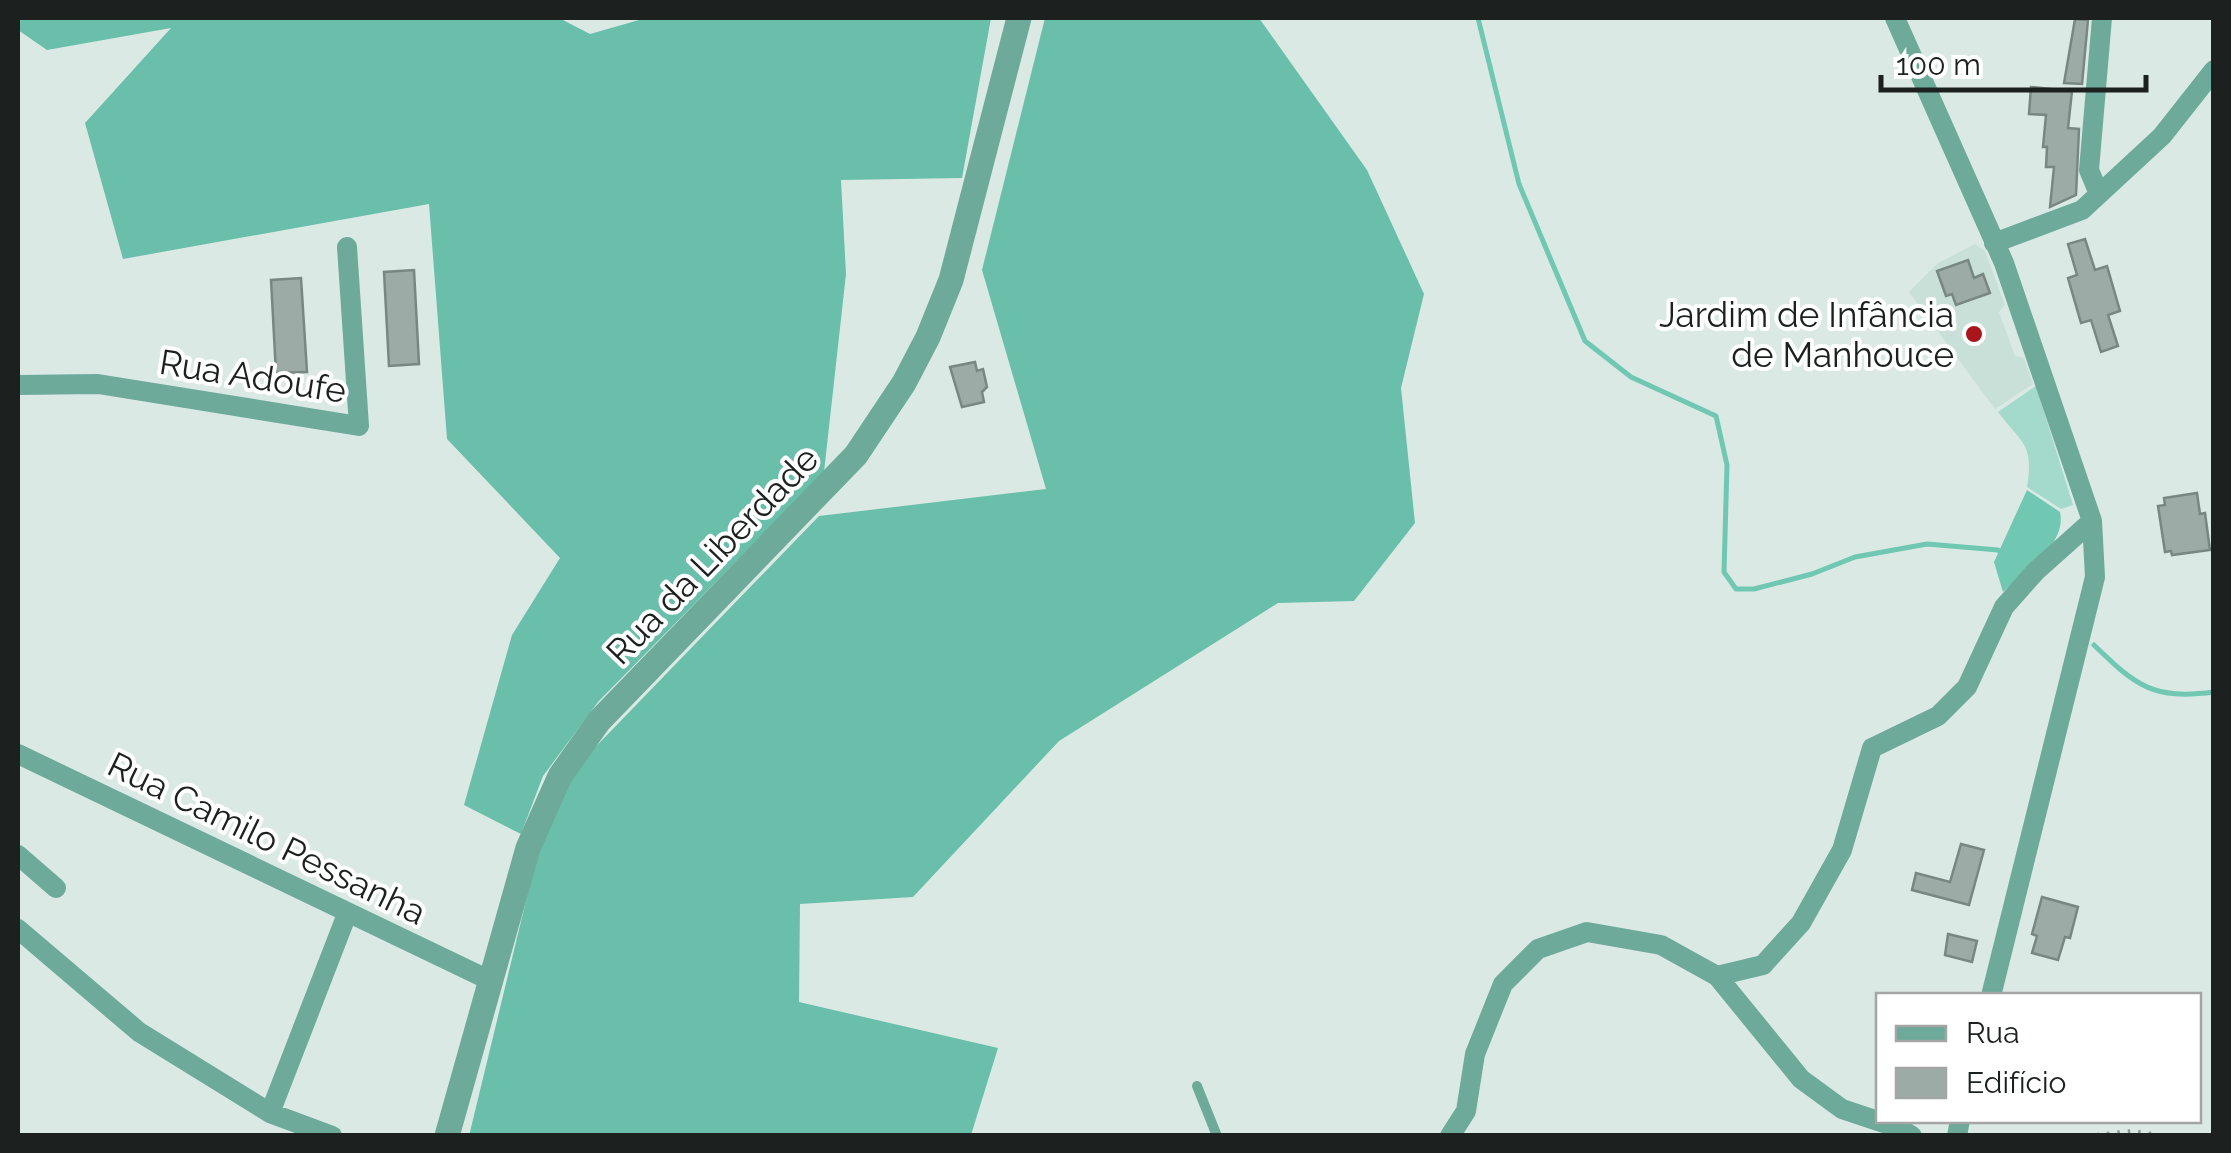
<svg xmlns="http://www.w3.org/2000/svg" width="2231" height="1153" font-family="Raleway,sans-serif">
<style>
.built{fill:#c9e0d9}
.green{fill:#a3dacb}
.forest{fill:#69bfaa}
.water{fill:#70c7b2}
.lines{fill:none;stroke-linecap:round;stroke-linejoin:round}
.stream{stroke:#70c7b2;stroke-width:5}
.building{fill:#9daba7;stroke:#798783;stroke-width:2.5}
.path{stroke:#8d9794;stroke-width:4;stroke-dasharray:2.5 8;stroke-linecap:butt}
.service{stroke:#6daa9a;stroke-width:10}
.minor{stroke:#6daa9a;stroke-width:20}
.tertiary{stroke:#6daa9a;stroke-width:25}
.poi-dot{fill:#a9151c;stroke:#fff;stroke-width:4}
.labels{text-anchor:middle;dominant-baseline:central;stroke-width:8;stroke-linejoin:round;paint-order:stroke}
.poi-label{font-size:35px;fill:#1c211f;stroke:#fff;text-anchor:end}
.street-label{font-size:35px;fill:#1c211f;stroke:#fff}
</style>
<rect width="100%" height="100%" fill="#dbe9e5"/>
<path class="built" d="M 1975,244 L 1985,251 L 2005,305 L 1999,312 L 2015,356 L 2024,358 L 2033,384 L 1995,409 L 1909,292 L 1938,263 Z"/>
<path class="green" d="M 2036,386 L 2073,505 L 2061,509 L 2027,487 C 2034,443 2022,444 1998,412 Z"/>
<path class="forest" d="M 18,18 L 559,18 L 590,34 L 646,18 L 991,18 L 962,178 L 841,180 L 846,274 L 824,472 L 598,702 L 543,776 L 521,834 L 464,805 L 512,635 L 560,558 L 447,439 L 429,204 L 123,259 L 85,123 L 171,28 L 47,50 L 18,30 Z
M 1045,18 L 1259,18 L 1367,170 L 1424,294 L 1401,388 L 1415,523 L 1354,601 L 1278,603 L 1059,741 L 913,897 L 800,904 L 799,1002 L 998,1048 L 971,1135 L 469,1136 L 540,843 L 579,764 L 819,516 L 1046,489 L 982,270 Z"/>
<path class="water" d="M 2027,490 L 2060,512 C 2067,545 2025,571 2003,592 L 1994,562 Z"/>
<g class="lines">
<path class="stream" d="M 1478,18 L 1519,184 L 1585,341 L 1631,377 L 1716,416 L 1727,465 L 1724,572 L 1736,589 L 1754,589 L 1812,574 L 1855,557 L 1927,544 L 1998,550 L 2003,554
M 2094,645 C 2136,686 2153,700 2214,692"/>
</g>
<path class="building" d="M 2075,19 L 2088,20 L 2082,84 L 2064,83 Z
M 2031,87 L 2072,91 L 2068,128 L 2079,129 L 2076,195 L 2050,207 L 2054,167 L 2046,167 L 2047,147 L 2043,147 L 2046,115 L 2029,114 Z
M 2085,239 L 2095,270 L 2107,266 L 2120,311 L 2108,315 L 2118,346 L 2101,352 L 2091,320 L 2081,323 L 2068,278 L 2077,275 L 2068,244 Z
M 1968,260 L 1974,278 L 1983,274 L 1990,293 L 1956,305 L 1952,294 L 1946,296 L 1937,271 Z
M 414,270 L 419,364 L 389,366 L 384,272 Z
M 301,278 L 307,372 L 276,373 L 271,280 Z
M 975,362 L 977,371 L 983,369 L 987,387 L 982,392 L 984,402 L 962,407 L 950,367 Z
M 2197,493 L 2200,514 L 2205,513 L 2210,550 L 2172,555 L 2171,551 L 2165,552 L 2158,506 L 2165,505 L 2164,498 Z
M 1961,844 L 1984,850 L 1969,905 L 1912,890 L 1916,873 L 1950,882 Z
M 2042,897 L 2078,907 L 2070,938 L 2065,937 L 2058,960 L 2032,953 L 2037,936 L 2032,934 Z
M 1948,934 L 1977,941 L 1972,962 L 1945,955 Z"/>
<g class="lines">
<path class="path" d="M 2086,1136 L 2132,1131 L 2166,1136"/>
<path class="service" d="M 1197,1086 L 1217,1136"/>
<path class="minor" d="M 1895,18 L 2004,263 L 2092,521 L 2095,577 L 1991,996
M 2099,194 L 2089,170 L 2102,18
M 1994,243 L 2082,210 L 2162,136 L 2214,70
M 18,385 L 98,384 L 359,426 L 347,247
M 18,754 L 489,980
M 18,855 L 56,888
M 18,929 L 139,1032 L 270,1113 L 332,1136
M 1717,976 L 1763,965 L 1801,923 L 1842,850 L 1872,748 L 1938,716 L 1967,687 L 2004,607 L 2036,571 L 2092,521
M 270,1113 L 347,914
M 1450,1136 L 1466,1111 L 1475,1054 L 1503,984 L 1538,949 L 1587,932 L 1661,945 L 1717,976 L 1801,1079 L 1842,1109 L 1899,1128 L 1912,1136
M 1957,1136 L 1960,1120"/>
<path class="tertiary" d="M 447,1136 L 528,848 L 560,776 L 599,721 L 856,455 L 904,383 L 928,337 L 951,280 L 1019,18"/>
</g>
<circle class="poi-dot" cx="1974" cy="334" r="10"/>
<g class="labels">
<g class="poi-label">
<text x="1954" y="314">Jardim de Infância<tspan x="1954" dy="40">de Manhouce</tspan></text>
</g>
<g class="street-label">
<text transform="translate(253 376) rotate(9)">Rua Adoufe</text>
<text transform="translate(712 555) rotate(-46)">Rua da Liberdade</text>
<text transform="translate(267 838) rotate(26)">Rua Camilo Pessanha</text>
</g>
</g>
<rect width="2231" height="1153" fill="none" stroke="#1c211f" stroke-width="40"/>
<rect x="1876" y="993" width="325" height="130" fill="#ffffff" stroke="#a4a6a5" stroke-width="2.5"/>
<rect x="1896" y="1026" width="50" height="15" fill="#6daa9a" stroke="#a4a6a5" stroke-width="2.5"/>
<text x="1966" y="1043" font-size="30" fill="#1c211f">Rua</text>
<rect x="1896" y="1068" width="50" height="30" fill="#9daba7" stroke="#a4a6a5" stroke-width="2.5"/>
<text x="1966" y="1093" font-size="30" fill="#1c211f">Edifício</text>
<path d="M1881 75v15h265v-15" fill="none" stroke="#1c211f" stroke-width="5"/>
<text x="1896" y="75" font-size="30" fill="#1c211f" stroke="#ffffff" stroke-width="8" paint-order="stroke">100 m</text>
</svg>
